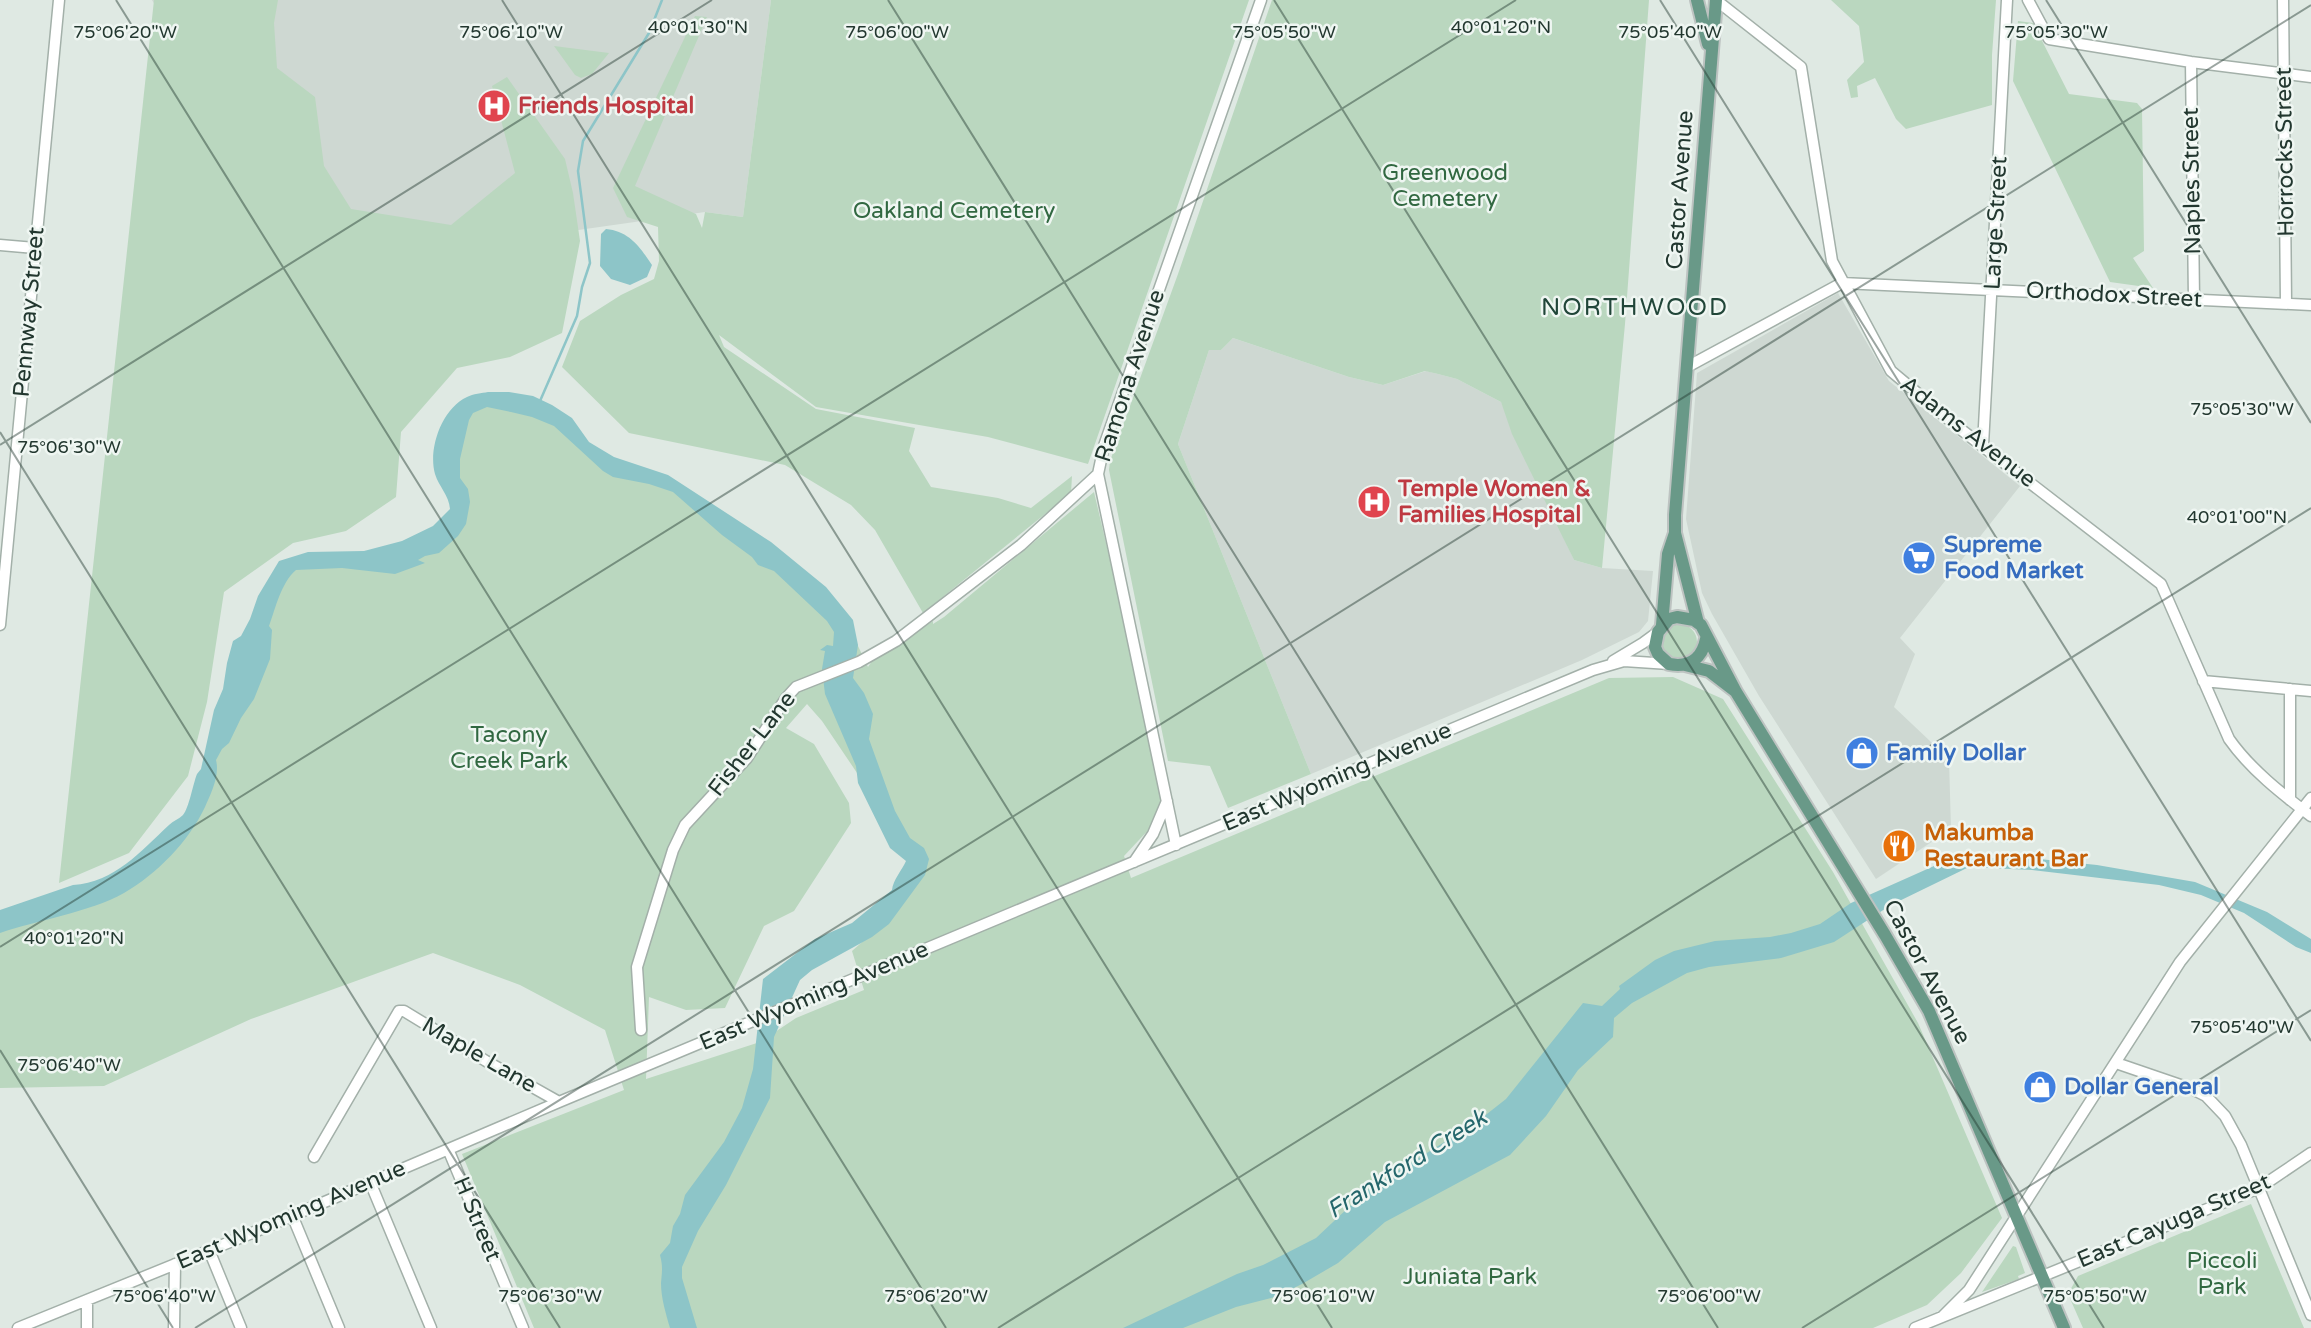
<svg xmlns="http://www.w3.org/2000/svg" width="2311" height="1328" font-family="'Varela Round',sans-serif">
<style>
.built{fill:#ced8d2}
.green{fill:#bad7bf;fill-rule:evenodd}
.water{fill:#8dc5c8}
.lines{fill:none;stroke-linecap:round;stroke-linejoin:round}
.stream{stroke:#8dc5c8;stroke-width:2.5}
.minor-casing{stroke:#a3b0a9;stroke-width:13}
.major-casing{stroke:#bdc3c1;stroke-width:16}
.minor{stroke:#fff;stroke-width:10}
.major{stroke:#699988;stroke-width:12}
.ticks{fill:none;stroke:#22372f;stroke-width:2;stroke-opacity:0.45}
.labels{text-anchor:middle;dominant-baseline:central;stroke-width:5;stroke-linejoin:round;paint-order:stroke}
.health-label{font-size:23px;font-weight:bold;fill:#be3a42;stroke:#eff6f2;text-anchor:start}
.street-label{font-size:23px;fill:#22372f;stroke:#eff6f2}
.park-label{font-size:23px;fill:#316841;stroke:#eff6f2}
.shop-label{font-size:23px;font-weight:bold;fill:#366cbe;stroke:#eff6f2;text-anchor:start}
.food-label{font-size:23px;font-weight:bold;fill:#c56008;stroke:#eff6f2;text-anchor:start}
.neighbourhood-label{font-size:24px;letter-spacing:2px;fill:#214639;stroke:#eff6f2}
.water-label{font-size:24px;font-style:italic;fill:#24666b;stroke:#eff6f2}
.ticks-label{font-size:18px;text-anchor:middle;fill:#22372f;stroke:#eff6f2;stroke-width:5;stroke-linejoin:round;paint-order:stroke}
</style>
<rect width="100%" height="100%" fill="#dfe9e3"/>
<path class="built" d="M 152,0 L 771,0 L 743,217 L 705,212 L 472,245 L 349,213 L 182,51 Z
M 1838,293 L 1889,381 L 2020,486 L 1900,638 L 1915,654 L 1894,707 L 1949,759 L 1951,829 L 1876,879 L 1759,696 L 1712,614 L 1702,593 L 1686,519 L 1697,373 Z
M 1233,338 L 1349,377 L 1383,385 L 1426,371 L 1438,374 L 1457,379 L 1501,402 L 1574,560 L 1602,568 L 1653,571 L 1648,621 L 1639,632 L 1582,660 L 1311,774 L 1178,444 L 1209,350 L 1221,350 Z"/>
<path class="green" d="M 154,0 L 278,0 L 274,23 L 277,68 L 315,97 L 324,166 L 351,209 L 451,225 L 515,173 L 492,86 L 507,77 L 565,159 L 573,193 L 580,241 L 562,333 L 510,357 L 457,368 L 401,432 L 396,497 L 346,531 L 293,543 L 224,592 L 207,702 L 188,776 L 129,853 L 59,883 Z
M 771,0 L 1249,0 L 1088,464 L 988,437 L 816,407 L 719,335 L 724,347 L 816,409 L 915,428 L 909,451 L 931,487 L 998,498 L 1031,508 L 1072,476 L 1071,493 L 923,613 L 875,530 L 851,505 L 785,465 L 629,433 L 562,367 L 580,321 L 621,295 L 654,279 L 659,261 L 658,227 L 627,217 L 613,188 L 695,16 L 707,17 L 635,186 L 696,214 L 702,228 L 705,212 L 743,217 Z
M 1272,0 L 1649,0 L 1625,324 L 1602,568 L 1574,560 L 1512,434 L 1501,402 L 1457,379 L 1438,374 L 1425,371 L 1383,385 L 1349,377 L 1233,338 L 1221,350 L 1209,350 L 1178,444 L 1311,774 L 1228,808 L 1210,766 L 1168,761 L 1109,470 L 1110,461 L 1178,274 Z
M 1831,0 L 1996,0 L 1992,55 L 1992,105 L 1906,129 L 1896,119 L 1875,78 L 1857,86 L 1858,97 L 1851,98 L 1847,80 L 1864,62 L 1859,26 Z
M 2018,21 L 2033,23 L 2069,94 L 2137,103 L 2142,109 L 2144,251 L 2133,258 L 2153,288 L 2110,282 L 2013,81 Z
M 554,46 L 609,53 L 592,74 L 581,78 L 575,75 Z
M 521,398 L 599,456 L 666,477 L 848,625 L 868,667 L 872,661 L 933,621 L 933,624 L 944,617 L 1094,492 L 1133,658 L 1162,804 L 1154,824 L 1124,856 L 1131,878 L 1609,678 L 1673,677 L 1723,699 L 1833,872 L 1918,1023 L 2002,1218 L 1961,1273 L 1927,1305 L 1873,1328 L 534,1328 L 462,1154 L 624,1090 L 605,1030 L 520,985 L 433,953 L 251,1019 L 104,1086 L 0,1088 L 0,924 L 104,893 L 182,830 L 228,688 L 231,659 L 284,564 L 387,555 L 465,509 L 445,433 L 472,402 ZM 807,704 L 822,721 L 913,856 L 879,927 L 852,951 L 864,990 L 796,1018 L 760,1042 L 646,1079 L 649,997 L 686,1010 L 725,1008 L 764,926 L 794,911 L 851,823 L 849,803 L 814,744 L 786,728 Z
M1661 642a18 18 0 1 1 36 0a18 18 0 1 1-36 0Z
M 2251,1204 L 2304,1328 L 2083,1328 L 2068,1294 L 2078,1276 Z
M 2013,1246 L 2016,1247 L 2025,1273 L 2018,1276 L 2019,1279 L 1982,1292 Z"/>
<path class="water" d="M 606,229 C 629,231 640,247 652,265 L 647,277 L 630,285 L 611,279 L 600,266 L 601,234 Z
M 488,392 L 509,392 L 533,396 L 552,405 L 572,418 L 589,442 L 614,457 L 668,475 L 771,542 L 826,587 L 853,620 L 858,645 L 853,678 L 864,693 L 873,714 L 869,739 L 895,811 L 910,838 L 924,848 L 929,859 L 925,875 L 889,924 L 872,937 L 812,970 L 800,980 L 774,1037 L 770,1098 L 726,1185 L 698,1231 L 682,1267 L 682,1278 L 697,1328 L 670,1328 C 666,1314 661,1298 661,1283 C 662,1272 663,1266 660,1255 L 670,1243 L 673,1226 L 680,1214 L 685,1195 L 724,1142 L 742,1108 L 753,1069 L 763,979 L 815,939 L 852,923 L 892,890 C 893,880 902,870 906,861 L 890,848 L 858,783 L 856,766 L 825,694 L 822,669 L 825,651 L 820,650 L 827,645 L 833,646 L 834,632 L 827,621 L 774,571 L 758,565 L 752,557 L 722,535 L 673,492 L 649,484 L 613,477 L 603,471 L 554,426 L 532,417 L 511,412 L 487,407 L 473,413 L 469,420 L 460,459 L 460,478 L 468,489 L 470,502 L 466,524 L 458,536 L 439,553 L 425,556 L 418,560 L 425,563 L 395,574 L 342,568 L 296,570 C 281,583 276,607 269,626 L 272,630 L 270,659 L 254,699 L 241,718 L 229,743 L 222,749 L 216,760 C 220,776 211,793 205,807 C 189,841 157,874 124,893 C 90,912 38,920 0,933 L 0,910 L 73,885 C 115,882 140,852 169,825 C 173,821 179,819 183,815 C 189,808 193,784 197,774 L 201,769 L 214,710 L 223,689 L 227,663 L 233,641 L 241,636 L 250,619 L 258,596 L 279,561 L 308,552 L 364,551 L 402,541 L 433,526 L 450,509 C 449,495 439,487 435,474 C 428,450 441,409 467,397 C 473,394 482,393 488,392 Z
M 1989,858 L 2029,858 L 2097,865 L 2195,882 L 2267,912 L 2311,939 L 2311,953 L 2296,947 L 2244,913 L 2201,895 L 2159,885 L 2032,870 L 1969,867 L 1891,905 L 1834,942 L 1781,958 L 1709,967 L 1687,973 L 1632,1003 L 1614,1018 L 1613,1037 L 1578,1070 L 1546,1116 L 1510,1155 L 1385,1222 L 1338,1263 L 1302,1284 L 1275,1297 L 1236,1307 L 1183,1328 L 1123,1328 L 1237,1274 L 1263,1265 L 1316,1238 L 1366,1191 L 1478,1121 L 1506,1099 L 1583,1003 L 1602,1006 L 1620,989 L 1619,986 L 1655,960 L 1674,951 L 1715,941 L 1770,937 L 1791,933 L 1820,924 L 1851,903 L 1934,866 L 1951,861 Z"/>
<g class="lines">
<path class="stream" d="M 540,401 L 577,316 L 582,287 L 590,263 L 578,171 L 583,141 L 649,33 L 662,0"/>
<defs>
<path id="minor" d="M 1716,0 L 1801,67 L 1832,261 L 1891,371 L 1959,428 L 2161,584 L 2229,739 C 2250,769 2282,794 2311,816
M 2028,0 L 2049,39 L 2191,62 L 2311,77
M 2283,0 L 2286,303
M 2191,62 L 2194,300
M 0,245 L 35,248
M 1687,367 L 1842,283 L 2311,305
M 1983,445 L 2007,0
M 0,625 L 59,0
M 1613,661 L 1643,643 L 1658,632
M 2203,681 L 2311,691
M 2290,800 L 2290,689
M 1176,845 L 1098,474 L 1104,446 L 1261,0
M 1134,862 L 1153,834 L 1167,801
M 641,1030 L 637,967 L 673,850 L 685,825 L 747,758 L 786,698 L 796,687 L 859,662 L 896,641 L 1021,545 L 1098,474
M 2116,1063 L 2192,1089 L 2206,1096 L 2225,1116 L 2241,1145 L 2311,1315
M 448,1149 L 523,1328
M 314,1157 L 399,1011 L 404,1011 L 486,1061 L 559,1102
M 370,1182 L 431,1328
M 292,1215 L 339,1328
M 209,1250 L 241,1328
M 1942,1317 L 1969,1290 L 2180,962 L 2311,798
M 18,1328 L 252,1233 L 559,1102 L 1593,670 L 1624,661 L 1669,664
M 87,1328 L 87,1300
M 174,1328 L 175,1264
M 1915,1328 L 2259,1188 L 2311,1153"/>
<path id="major" d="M 1697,0 L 1708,44
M 1698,623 L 1675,533 L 1675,515 L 1716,0
M 1662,625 L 1668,554 L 1675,533
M 1706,639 C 1702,659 1689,668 1669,664 L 1658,654 L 1655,647 L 1658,632 L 1669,619 L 1677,617 L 1694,620 L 1701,625 L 1736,692 L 1885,935 L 1929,1011 L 2064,1328
M 1685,665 L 1709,671 L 1735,691"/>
</defs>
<use href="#minor" class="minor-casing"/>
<use href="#major" class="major-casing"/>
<use href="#minor" class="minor"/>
<use href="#major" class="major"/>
</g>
<path class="ticks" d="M 116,0 L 946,1328M 502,0 L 1332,1328M 888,0 L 1718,1328M 1274,0 L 2104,1328M 1660,0 L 2311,1041M 2046,0 L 2311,423M 0,432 L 560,1328M 0,445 L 712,0M 0,947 L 1516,0M 0,1050 L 173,1328M 195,1328 L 2311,5M 998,1328 L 2311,508M 1802,1328 L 2311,1010"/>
<defs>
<symbol id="hospital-disc" viewBox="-11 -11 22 22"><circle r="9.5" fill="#e0444e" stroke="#eff6f2"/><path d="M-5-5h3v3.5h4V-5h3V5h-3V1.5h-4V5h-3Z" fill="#fff"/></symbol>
<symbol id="supermarket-disc" viewBox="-11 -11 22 22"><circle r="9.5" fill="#3f7fe0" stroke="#eff6f2"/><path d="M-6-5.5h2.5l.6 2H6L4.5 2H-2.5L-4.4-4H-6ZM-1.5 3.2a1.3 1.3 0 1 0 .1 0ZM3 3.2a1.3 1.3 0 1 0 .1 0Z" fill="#fff"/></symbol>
<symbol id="shop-disc" viewBox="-11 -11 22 22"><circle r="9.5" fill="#3f7fe0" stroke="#eff6f2"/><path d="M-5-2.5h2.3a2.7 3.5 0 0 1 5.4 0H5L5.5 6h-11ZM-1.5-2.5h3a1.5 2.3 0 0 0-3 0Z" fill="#fff"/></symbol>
<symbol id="restaurant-disc" viewBox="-11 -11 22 22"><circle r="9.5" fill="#e8710a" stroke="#eff6f2"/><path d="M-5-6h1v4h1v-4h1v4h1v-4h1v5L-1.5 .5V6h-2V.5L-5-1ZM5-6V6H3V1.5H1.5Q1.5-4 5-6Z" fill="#fff"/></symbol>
</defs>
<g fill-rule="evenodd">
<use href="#hospital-disc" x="475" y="87" width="38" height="38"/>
<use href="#hospital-disc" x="1355" y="483" width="38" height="38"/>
<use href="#supermarket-disc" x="1900" y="539" width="38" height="38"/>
<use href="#shop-disc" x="1843" y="734" width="38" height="38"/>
<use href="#restaurant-disc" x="1880" y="827" width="38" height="38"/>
<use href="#shop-disc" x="2021" y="1068" width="38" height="38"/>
</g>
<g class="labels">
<g class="health-label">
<text x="518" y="106">Friends Hospital</text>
<text x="1398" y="489">Temple Women &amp;<tspan x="1398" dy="26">Families Hospital</tspan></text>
</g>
<g class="street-label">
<text transform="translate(2285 152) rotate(-91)">Horrocks Street</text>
<text transform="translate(2192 181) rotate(-91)">Naples Street</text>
<text transform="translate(1680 190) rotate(-86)">Castor Avenue</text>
<text transform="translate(1996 223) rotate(-87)">Large Street</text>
<text transform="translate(2114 295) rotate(3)">Orthodox Street</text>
<text transform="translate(29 312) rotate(-85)">Pennway Street</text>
<text transform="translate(1130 376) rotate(-72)">Ramona Avenue</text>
<text transform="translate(1968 432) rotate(38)">Adams Avenue</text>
<text transform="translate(752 744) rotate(-52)">Fisher Lane</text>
<text transform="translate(1337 777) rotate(-23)">East Wyoming Avenue</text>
<text transform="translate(1927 972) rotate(62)">Castor Avenue</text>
<text transform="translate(814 996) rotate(-23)">East Wyoming Avenue</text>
<text transform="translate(479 1055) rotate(30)">Maple Lane</text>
<text transform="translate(291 1215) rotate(-23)">East Wyoming Avenue</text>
<text transform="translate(477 1219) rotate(67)">H Street</text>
<text transform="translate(2174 1221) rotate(-23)">East Cayuga Street</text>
</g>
<g class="park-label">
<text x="1445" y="173">Greenwood<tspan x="1445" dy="26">Cemetery</tspan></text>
<text x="954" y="211">Oakland Cemetery</text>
<text x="509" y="735">Tacony<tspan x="509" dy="26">Creek Park</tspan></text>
<text x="2222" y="1261">Piccoli<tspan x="2222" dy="26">Park</tspan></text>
<text x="1470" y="1277">Juniata Park</text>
</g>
<g class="shop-label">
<text x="1944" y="545">Supreme<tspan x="1944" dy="26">Food Market</tspan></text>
<text x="1886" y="753">Family Dollar</text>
<text x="2064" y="1087">Dollar General</text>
</g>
<g class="food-label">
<text x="1924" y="833">Makumba<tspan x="1924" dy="26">Restaurant Bar</tspan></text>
</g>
<g class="neighbourhood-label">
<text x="1635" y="307">NORTHWOOD</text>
</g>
<g class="water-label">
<text transform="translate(1407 1164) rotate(-32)">Frankford Creek</text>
</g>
</g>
<g class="ticks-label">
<text x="698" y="33">40°01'30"N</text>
<text x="1501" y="33">40°01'20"N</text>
<text x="511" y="38">75°06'10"W</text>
<text x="897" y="38">75°06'00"W</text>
<text x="1284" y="38">75°05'50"W</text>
<text x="1670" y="38">75°05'40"W</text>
<text x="2056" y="38">75°05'30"W</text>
<text x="125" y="38">75°06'20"W</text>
<text x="2242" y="415">75°05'30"W</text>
<text x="69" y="453">75°06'30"W</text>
<text x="2237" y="523">40°01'00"N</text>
<text x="74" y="944">40°01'20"N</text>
<text x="2242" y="1033">75°05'40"W</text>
<text x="69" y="1071">75°06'40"W</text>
<text x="164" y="1302">75°06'40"W</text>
<text x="550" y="1302">75°06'30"W</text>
<text x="936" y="1302">75°06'20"W</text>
<text x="1323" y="1302">75°06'10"W</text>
<text x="1709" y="1302">75°06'00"W</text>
<text x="2095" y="1302">75°05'50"W</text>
</g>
</svg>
